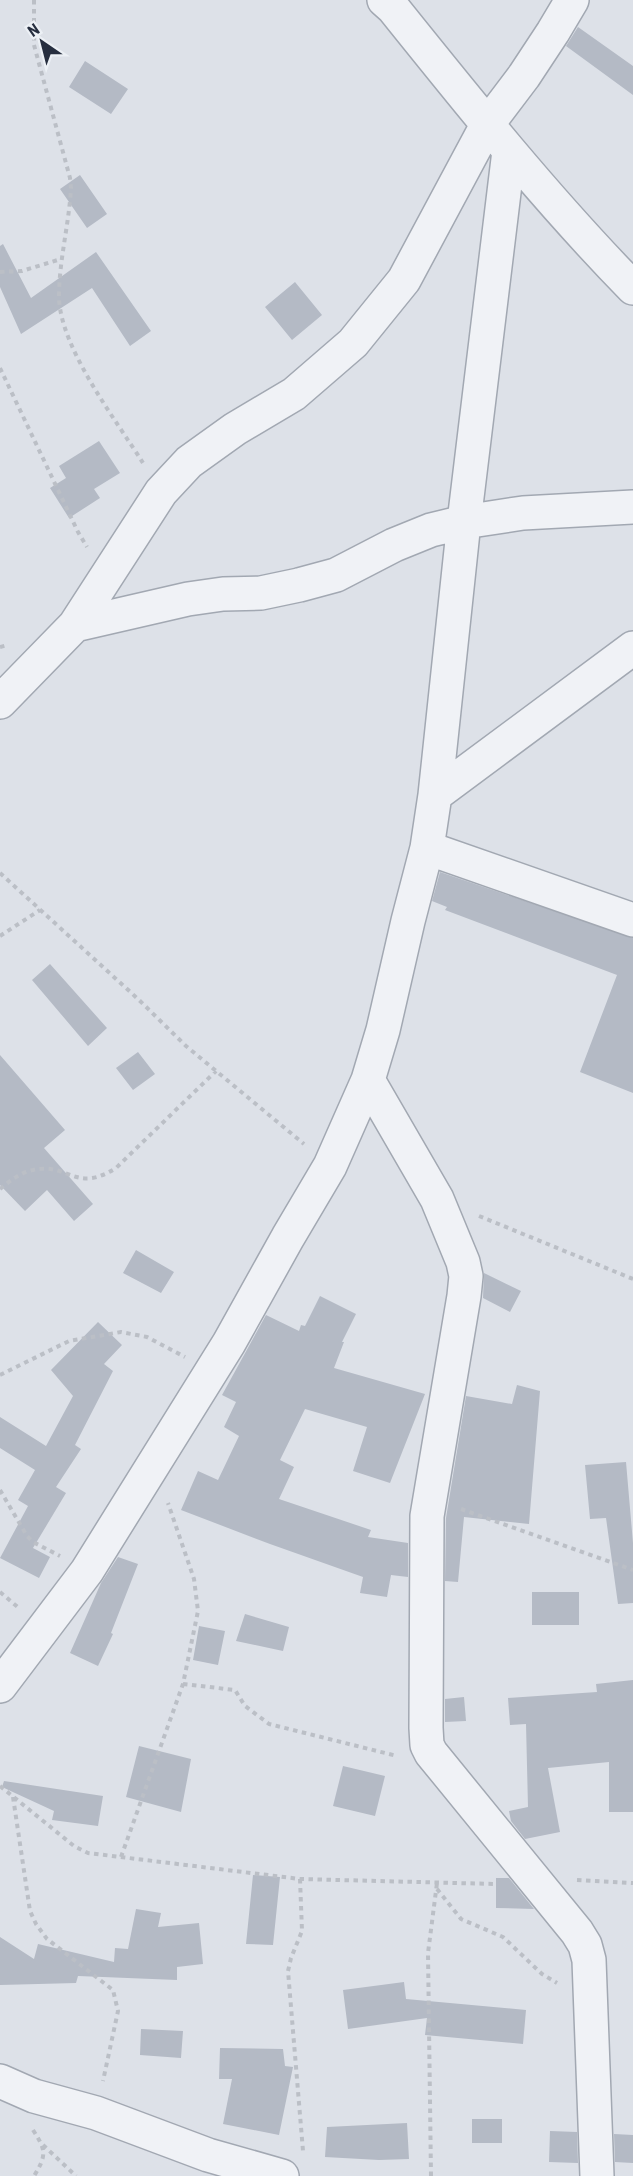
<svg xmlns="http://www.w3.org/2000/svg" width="633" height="2176" font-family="'Roboto Condensed',sans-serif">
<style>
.building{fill:#b4bac5}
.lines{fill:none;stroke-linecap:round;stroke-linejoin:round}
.minor-casing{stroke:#a2a8b2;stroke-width:36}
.path{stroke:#bbbfc6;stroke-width:4;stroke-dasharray:4.5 4.5;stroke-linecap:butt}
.minor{stroke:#f0f2f6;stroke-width:33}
</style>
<rect width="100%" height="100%" fill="#dde1e8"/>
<path class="building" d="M 578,27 L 633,66 L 633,95 L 566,46 Z
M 85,61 L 128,89 L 111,114 L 69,87 Z
M 80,175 L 107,214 L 87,228 L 60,189 Z
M 3,244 L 31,298 L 96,252 L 151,331 L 130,346 L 92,288 L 21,334 L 0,287 L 0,246 Z
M 295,282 L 322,315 L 292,340 L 265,307 Z
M 99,441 L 120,473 L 94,489 L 100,498 L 69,518 L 50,488 L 66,478 L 59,466 Z
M 440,872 L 633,938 L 633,1093 L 580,1072 L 617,975 L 445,910 L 447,907 L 432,901 Z
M 50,964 L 107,1028 L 88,1046 L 32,980 Z
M 138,1052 L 155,1074 L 133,1090 L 116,1068 Z
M 0,1055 L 65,1130 L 44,1148 L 93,1204 L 74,1221 L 47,1190 L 25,1211 L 0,1185 Z
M 136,1250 L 174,1272 L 161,1293 L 123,1273 Z
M 484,1273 L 521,1291 L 510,1312 L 483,1298 Z
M 320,1296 L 356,1314 L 342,1342 L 344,1342 L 334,1368 L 425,1394 L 390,1483 L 353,1471 L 367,1427 L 305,1409 L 280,1460 L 294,1467 L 279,1499 L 371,1530 L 368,1537 L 408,1543 L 408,1577 L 391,1575 L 387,1597 L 360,1593 L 363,1577 L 270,1544 L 181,1510 L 198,1471 L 218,1480 L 239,1436 L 224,1427 L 236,1402 L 222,1395 L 266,1315 L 299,1331 L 301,1325 L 305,1326 Z
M 98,1322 L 122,1345 L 104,1364 L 113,1371 L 75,1445 L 81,1449 L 56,1487 L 66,1493 L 33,1548 L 50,1557 L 39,1578 L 0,1558 L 28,1506 L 18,1500 L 35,1470 L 0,1448 L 0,1417 L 46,1446 L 73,1396 L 51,1370 Z
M 517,1385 L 540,1391 L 529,1524 L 464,1517 L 458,1582 L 445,1581 L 446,1518 L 466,1396 L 512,1404 Z
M 626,1462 L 633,1543 L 633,1603 L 618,1604 L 606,1518 L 590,1519 L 585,1465 Z
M 118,1557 L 138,1564 L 111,1633 L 113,1634 L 98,1666 L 70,1653 L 101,1583 Z
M 532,1592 L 579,1592 L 579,1625 L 532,1625 Z
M 245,1614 L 289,1627 L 283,1651 L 236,1641 Z
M 199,1626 L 225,1631 L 218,1665 L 193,1660 Z
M 633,1680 L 633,1812 L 609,1812 L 609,1762 L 548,1768 L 560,1832 L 525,1839 L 511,1821 L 509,1811 L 528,1807 L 526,1724 L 510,1725 L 508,1698 L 597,1692 L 596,1684 Z
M 464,1697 L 466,1721 L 445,1722 L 445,1699 Z
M 139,1746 L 191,1759 L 181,1812 L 126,1797 Z
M 343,1766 L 385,1776 L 375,1816 L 333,1806 Z
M 4,1781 L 103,1796 L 98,1826 L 52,1820 L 54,1811 L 2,1787 Z
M 253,1875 L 280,1877 L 273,1945 L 246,1944 Z
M 496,1878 L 509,1878 L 534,1909 L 496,1908 Z
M 136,1909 L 161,1913 L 158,1927 L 199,1923 L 203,1964 L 177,1967 L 177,1980 L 78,1976 L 76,1983 L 0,1985 L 0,1937 L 34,1959 L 38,1944 L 114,1962 L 115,1948 L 128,1949 Z
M 404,1982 L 406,1999 L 526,2010 L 523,2044 L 425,2035 L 427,2018 L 348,2029 L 343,1990 Z
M 141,2029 L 183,2031 L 181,2058 L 140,2055 Z
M 220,2048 L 283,2049 L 285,2066 L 293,2067 L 279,2135 L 223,2124 L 232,2079 L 219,2079 Z
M 472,2119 L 502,2119 L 502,2143 L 472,2143 Z
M 407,2123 L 409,2159 L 379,2160 L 325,2157 L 327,2127 Z
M 550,2131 L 577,2132 L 578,2163 L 549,2162 Z
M 614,2134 L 633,2135 L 633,2163 L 615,2162 Z"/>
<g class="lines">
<defs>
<path id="minor" d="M 384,0 L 393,8 C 470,104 547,200 633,288
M 75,625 L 188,599 L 223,594 L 261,593 L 299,585 L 336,575 L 394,545 L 431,530 L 464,522 L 523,513 L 633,507
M 0,702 L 75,625 L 161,492 L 189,462 L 235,429 L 294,394 L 353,343 L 404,280 L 487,125 L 524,76 L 553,32 L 572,0
M 435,795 L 633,648
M 427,848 L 633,920
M 368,1080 L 437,1199 L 463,1262 L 466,1276 L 464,1296 L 427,1516 L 426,1728 L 427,1745 L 431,1753 L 577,1932 L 585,1945 L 589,1960 L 597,2176
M 0,1686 L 87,1571 L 229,1343 L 288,1237 L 330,1166 L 368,1080 L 383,1030 L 408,921 L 427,848 L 435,795 L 464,522 L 509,151
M 0,2081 L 34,2096 L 96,2113 L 208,2155 L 282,2176"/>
</defs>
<use href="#minor" class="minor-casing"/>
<path class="path" d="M 34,0 L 34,45 L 70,178 L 71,188 C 69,225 59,260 59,297 C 60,348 116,420 143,463
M 0,272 L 22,271 L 61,259
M 0,368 L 78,532 L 87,547
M 0,647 L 8,645
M 0,873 L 138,999 L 186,1046 L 304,1144
M 0,936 L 40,910
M 0,1189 C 10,1181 21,1172 33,1170 C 69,1162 75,1194 116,1168 L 216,1071
M 479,1216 L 633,1279
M 0,1375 L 69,1341 L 121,1332 L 147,1337 L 185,1357
M 0,1490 L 27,1536 L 33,1542 L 60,1556
M 461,1509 L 633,1570
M 0,1592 L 20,1609
M 183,1684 L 235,1690 L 245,1706 L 269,1724 L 397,1756
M 0,1786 L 74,1846 L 88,1853 L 300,1879 L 495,1884
M 13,1797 L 30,1911 L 36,1924 L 47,1939 L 113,1990 L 118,2011 L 103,2081
M 121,1857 L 183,1684 L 198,1611 L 194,1579 L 168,1503
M 300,1879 L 302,1931 L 291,1958 L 288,1971 L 303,2151
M 577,1880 L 633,1883
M 437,1889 L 461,1919 L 503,1937 L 542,1974 L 557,1983
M 33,2130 C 46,2150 47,2155 34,2176
M 43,2145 L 76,2176
M 431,2176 L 428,1953 L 437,1883"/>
<use href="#minor" class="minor"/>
</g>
<g transform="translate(42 42) rotate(325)" stroke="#ecf0f5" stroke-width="4.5" paint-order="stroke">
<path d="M0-4.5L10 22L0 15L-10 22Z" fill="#262e3f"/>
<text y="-9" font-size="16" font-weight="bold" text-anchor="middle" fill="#262e3f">N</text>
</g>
</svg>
